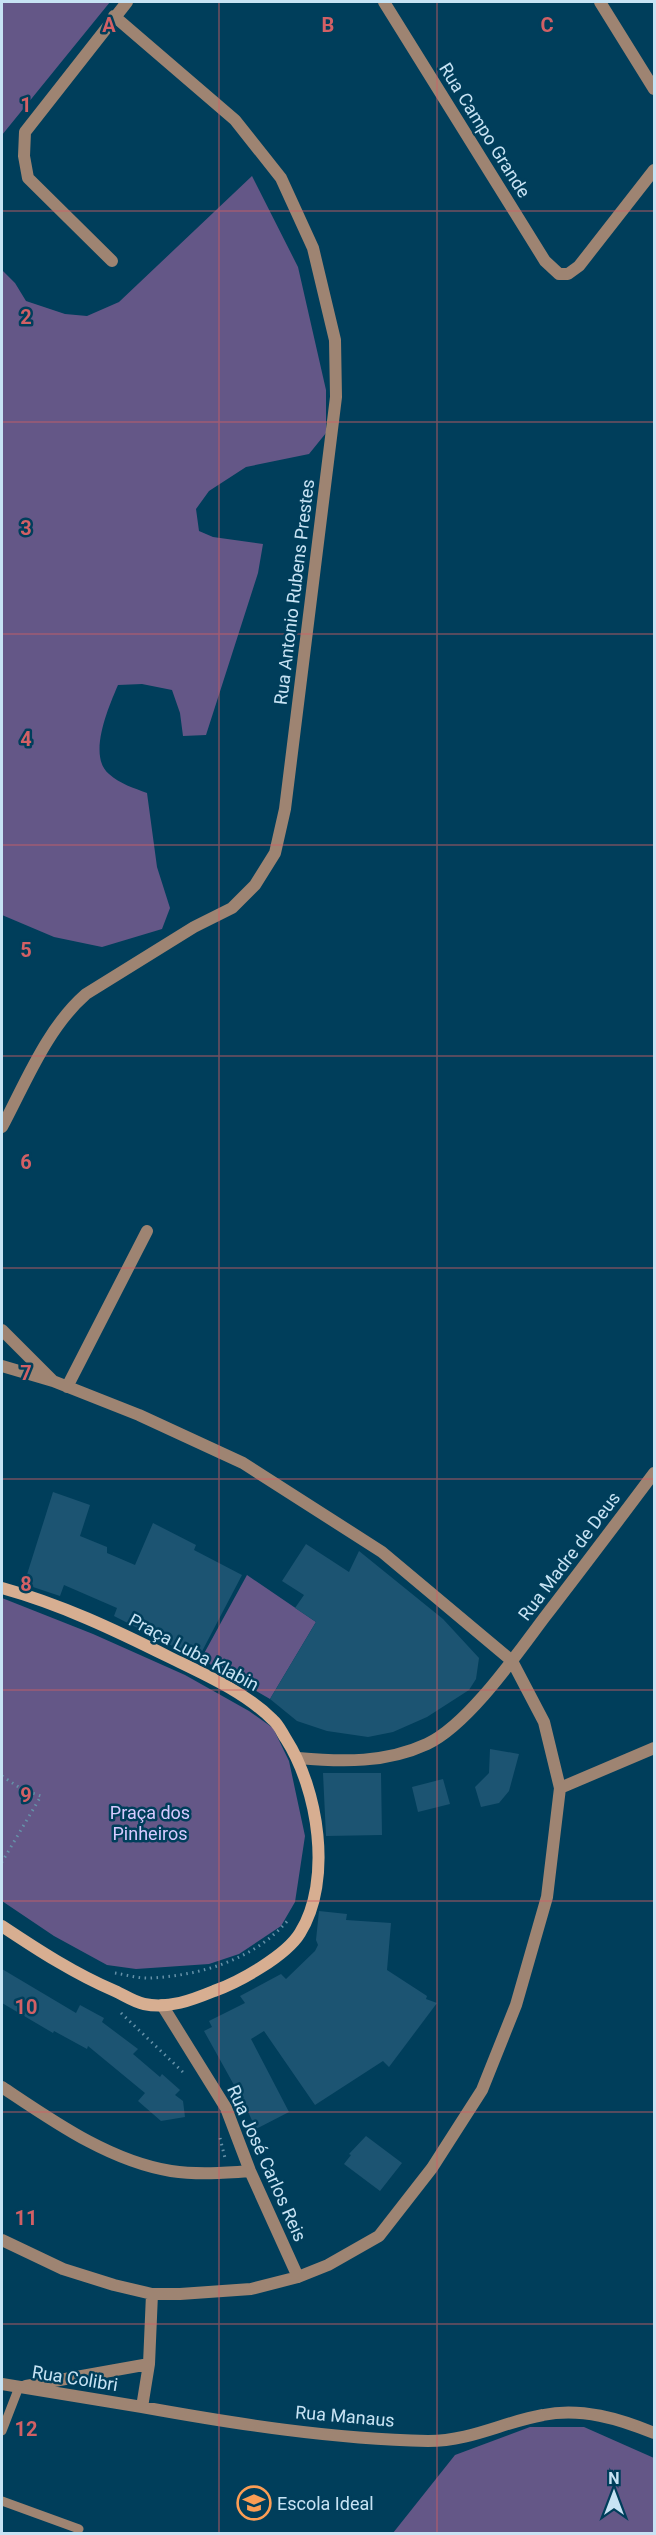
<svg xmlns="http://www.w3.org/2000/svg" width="656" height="2535" font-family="Roboto,sans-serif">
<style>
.green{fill:#645787}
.building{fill:#1c5472}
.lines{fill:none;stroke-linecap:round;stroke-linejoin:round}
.path{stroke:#6592a9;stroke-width:3;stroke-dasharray:1.5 4.5;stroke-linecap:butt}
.service{stroke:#9e8472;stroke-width:9}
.minor{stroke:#9e8472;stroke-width:12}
.secondary{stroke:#d7ae91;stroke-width:12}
.grid{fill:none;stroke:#d26065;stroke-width:1.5;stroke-opacity:0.55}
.labels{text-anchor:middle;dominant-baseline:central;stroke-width:5;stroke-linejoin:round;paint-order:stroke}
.street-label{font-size:18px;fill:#c7e3f4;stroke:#003e5b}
.park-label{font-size:18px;fill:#d7caff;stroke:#003e5b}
.poi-label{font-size:18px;fill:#c7e3f4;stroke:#003e5b;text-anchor:start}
.grid-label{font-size:20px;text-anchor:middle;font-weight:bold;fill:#d26065;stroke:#003e5b;stroke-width:5;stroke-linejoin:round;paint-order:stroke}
</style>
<rect width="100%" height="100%" fill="#003e5b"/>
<path class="green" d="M 2,2 L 110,2 L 2,135 Z
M 252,176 L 298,267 L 326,390 L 326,433 L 309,454 L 246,467 L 209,491 L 196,509 L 199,531 L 213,537 L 263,544 L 258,573 L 206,735 L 183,736 L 180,713 L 172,690 L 142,684 L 118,685 C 109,706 87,756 109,774 C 120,784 134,788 147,793 L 157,867 L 170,908 L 162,929 L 102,947 L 54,937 L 2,915 L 2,270 L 15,283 L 26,301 L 65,314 L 87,316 L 119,302 Z
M 247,1575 L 316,1622 L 270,1699 L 201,1659 Z
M 2,1598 L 93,1634 L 185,1675 L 249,1711 L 273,1728 L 289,1761 L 305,1836 L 295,1902 L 281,1926 L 239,1954 L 209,1964 L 136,1969 L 107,1965 L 54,1936 L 2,1901 Z
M 530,2427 L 584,2427 L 654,2458 L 654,2533 L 393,2533 L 455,2455 Z"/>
<path class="building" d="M 53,1492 L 90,1505 L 80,1536 L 107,1547 L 107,1553 L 135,1565 L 153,1523 L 196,1545 L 194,1550 L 242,1575 L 198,1659 L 114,1616 L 117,1608 L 64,1585 L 60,1596 L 24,1584 Z
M 306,1544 L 349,1572 L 359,1551 L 443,1619 L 479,1658 L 476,1679 L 469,1690 L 427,1717 L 393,1732 L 368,1737 L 327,1731 L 297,1721 L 270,1699 L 316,1622 L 295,1608 L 304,1595 L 282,1581 Z
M 490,1749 L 519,1754 L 509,1791 L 499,1803 L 481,1807 L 475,1787 L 489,1773 Z
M 323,1773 L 381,1773 L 382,1835 L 326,1836 Z
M 443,1779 L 450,1804 L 418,1812 L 412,1787 Z
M 319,1911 L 347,1914 L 346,1920 L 391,1923 L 387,1970 L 427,1996 L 426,1999 L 437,2003 L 389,2067 L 383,2061 L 315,2105 L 264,2031 L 251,2039 L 289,2112 L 256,2129 L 244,2103 L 204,2031 L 212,2027 L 209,2021 L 245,2003 L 240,1996 L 281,1974 L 286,1979 L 315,1951 L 318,1945 L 316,1940 Z
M 2,1969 L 76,2013 L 80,2005 L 104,2018 L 102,2022 L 138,2049 L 133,2054 L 160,2077 L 162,2074 L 180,2090 L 175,2095 L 183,2101 L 185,2117 L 161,2121 L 138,2101 L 145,2093 L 88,2046 L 87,2049 L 54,2031 L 53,2033 L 2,2003 Z
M 366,2136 L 402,2163 L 380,2191 L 344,2164 L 351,2155 L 349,2154 Z"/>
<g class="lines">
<path class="path" d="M 2,1776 L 23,1790 L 41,1796 L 2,1862
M 115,1973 C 127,1975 140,1979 152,1978 C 202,1975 256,1959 289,1919
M 121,2013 L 186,2075
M 220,2138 L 225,2158"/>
<path class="service" d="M 2,2431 L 19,2387
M 2,2501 L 79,2529"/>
<path class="minor" d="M 384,2 L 545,261 L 559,274 L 568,274 L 579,266 L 654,170
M 600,2 L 654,89
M 112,261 L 28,178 L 24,156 L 25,132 L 127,2
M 2,1127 C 26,1082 47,1028 86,994 L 194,927 L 232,908 L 255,885 L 275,853 L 285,809 L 336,397 L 335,340 L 313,248 L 281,178 L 235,120 L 114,16
M 2,1330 L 52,1380
M 2,1366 L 53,1381 L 139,1415 L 243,1463 L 382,1552 L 512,1661 L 544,1722 L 560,1788 L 547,1897 L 516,2005 L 482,2090 L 432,2168 L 379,2236 L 328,2265 L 298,2277 L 251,2289 L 180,2294 L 152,2294 L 114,2285 L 63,2269 L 2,2240
M 67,1387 L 147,1231
M 298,1758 C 343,1762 386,1763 427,1744 C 468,1725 517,1654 544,1618 C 581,1570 618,1521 654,1473
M 560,1788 L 654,1748
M 162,2005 L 226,2108 L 250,2171 L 298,2277
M 2,2087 C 53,2121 109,2161 171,2171 C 198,2175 224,2173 250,2171
M 152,2294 L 149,2364 L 142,2407 C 236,2424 332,2439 428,2441 C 471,2441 503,2422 543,2415 C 581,2407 620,2419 654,2433
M 2,2384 L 142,2407
M 26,2386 L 149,2364"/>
<path class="secondary" d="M 2,1588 C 60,1604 115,1630 169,1657 C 204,1674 245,1692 273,1720 C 279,1725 282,1733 286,1739 C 318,1789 333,1880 300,1933 C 286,1956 239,1982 214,1991 C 192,2000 169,2009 144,2004 C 134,2002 124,1995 115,1991 C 75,1974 38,1950 2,1926"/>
</g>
<path class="grid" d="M 219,2 L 219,2534M 437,2 L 437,2534M 2,211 L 654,211M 2,422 L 654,422M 2,634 L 654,634M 2,845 L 654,845M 2,1056 L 654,1056M 2,1268 L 654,1268M 2,1479 L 654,1479M 2,1690 L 654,1690M 2,1901 L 654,1901M 2,2112 L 654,2112M 2,2324 L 654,2324"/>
<defs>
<symbol id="school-ring" viewBox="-11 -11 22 22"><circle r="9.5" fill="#003e5b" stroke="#fc9d54" stroke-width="1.5"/><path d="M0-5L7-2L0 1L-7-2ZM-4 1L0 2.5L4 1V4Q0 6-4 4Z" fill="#fc9d54"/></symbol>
</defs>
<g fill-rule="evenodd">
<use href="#school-ring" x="235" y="2484" width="38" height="38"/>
</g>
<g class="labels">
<g class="street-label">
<text transform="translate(485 130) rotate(58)">Rua Campo Grande</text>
<text transform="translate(294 592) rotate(-83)">Rua Antonio Rubens Prestes</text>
<text transform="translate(569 1556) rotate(-53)">Rua Madre de Deus</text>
<text transform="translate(194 1652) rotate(28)">Praça Luba Klabin</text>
<text transform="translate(267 2163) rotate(66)">Rua José Carlos Reis</text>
<text transform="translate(75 2378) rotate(9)">Rua Colibri</text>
<text transform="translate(345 2416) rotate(5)">Rua Manaus</text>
</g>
<g class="park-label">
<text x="150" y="1812">Praça dos<tspan x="150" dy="21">Pinheiros</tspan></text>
</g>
<g class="poi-label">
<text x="277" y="2503">Escola Ideal</text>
</g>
</g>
<g class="grid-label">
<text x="109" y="32">A</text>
<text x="328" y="32">B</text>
<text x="547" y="32">C</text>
<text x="26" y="112">1</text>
<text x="26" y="324">2</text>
<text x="26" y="535">3</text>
<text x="26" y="746">4</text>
<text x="26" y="957">5</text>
<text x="26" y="1169">6</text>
<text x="26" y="1380">7</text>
<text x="26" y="1591">8</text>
<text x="26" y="1802">9</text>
<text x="26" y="2014">10</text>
<text x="26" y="2225">11</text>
<text x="26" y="2436">12</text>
</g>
<rect width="656" height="2535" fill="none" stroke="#c7e3f4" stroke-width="6"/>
<g transform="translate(614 2493)" stroke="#003e5b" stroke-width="4.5" paint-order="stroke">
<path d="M0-4.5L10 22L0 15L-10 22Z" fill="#c7e3f4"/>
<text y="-9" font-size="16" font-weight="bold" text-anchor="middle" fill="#c7e3f4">N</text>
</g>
</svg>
